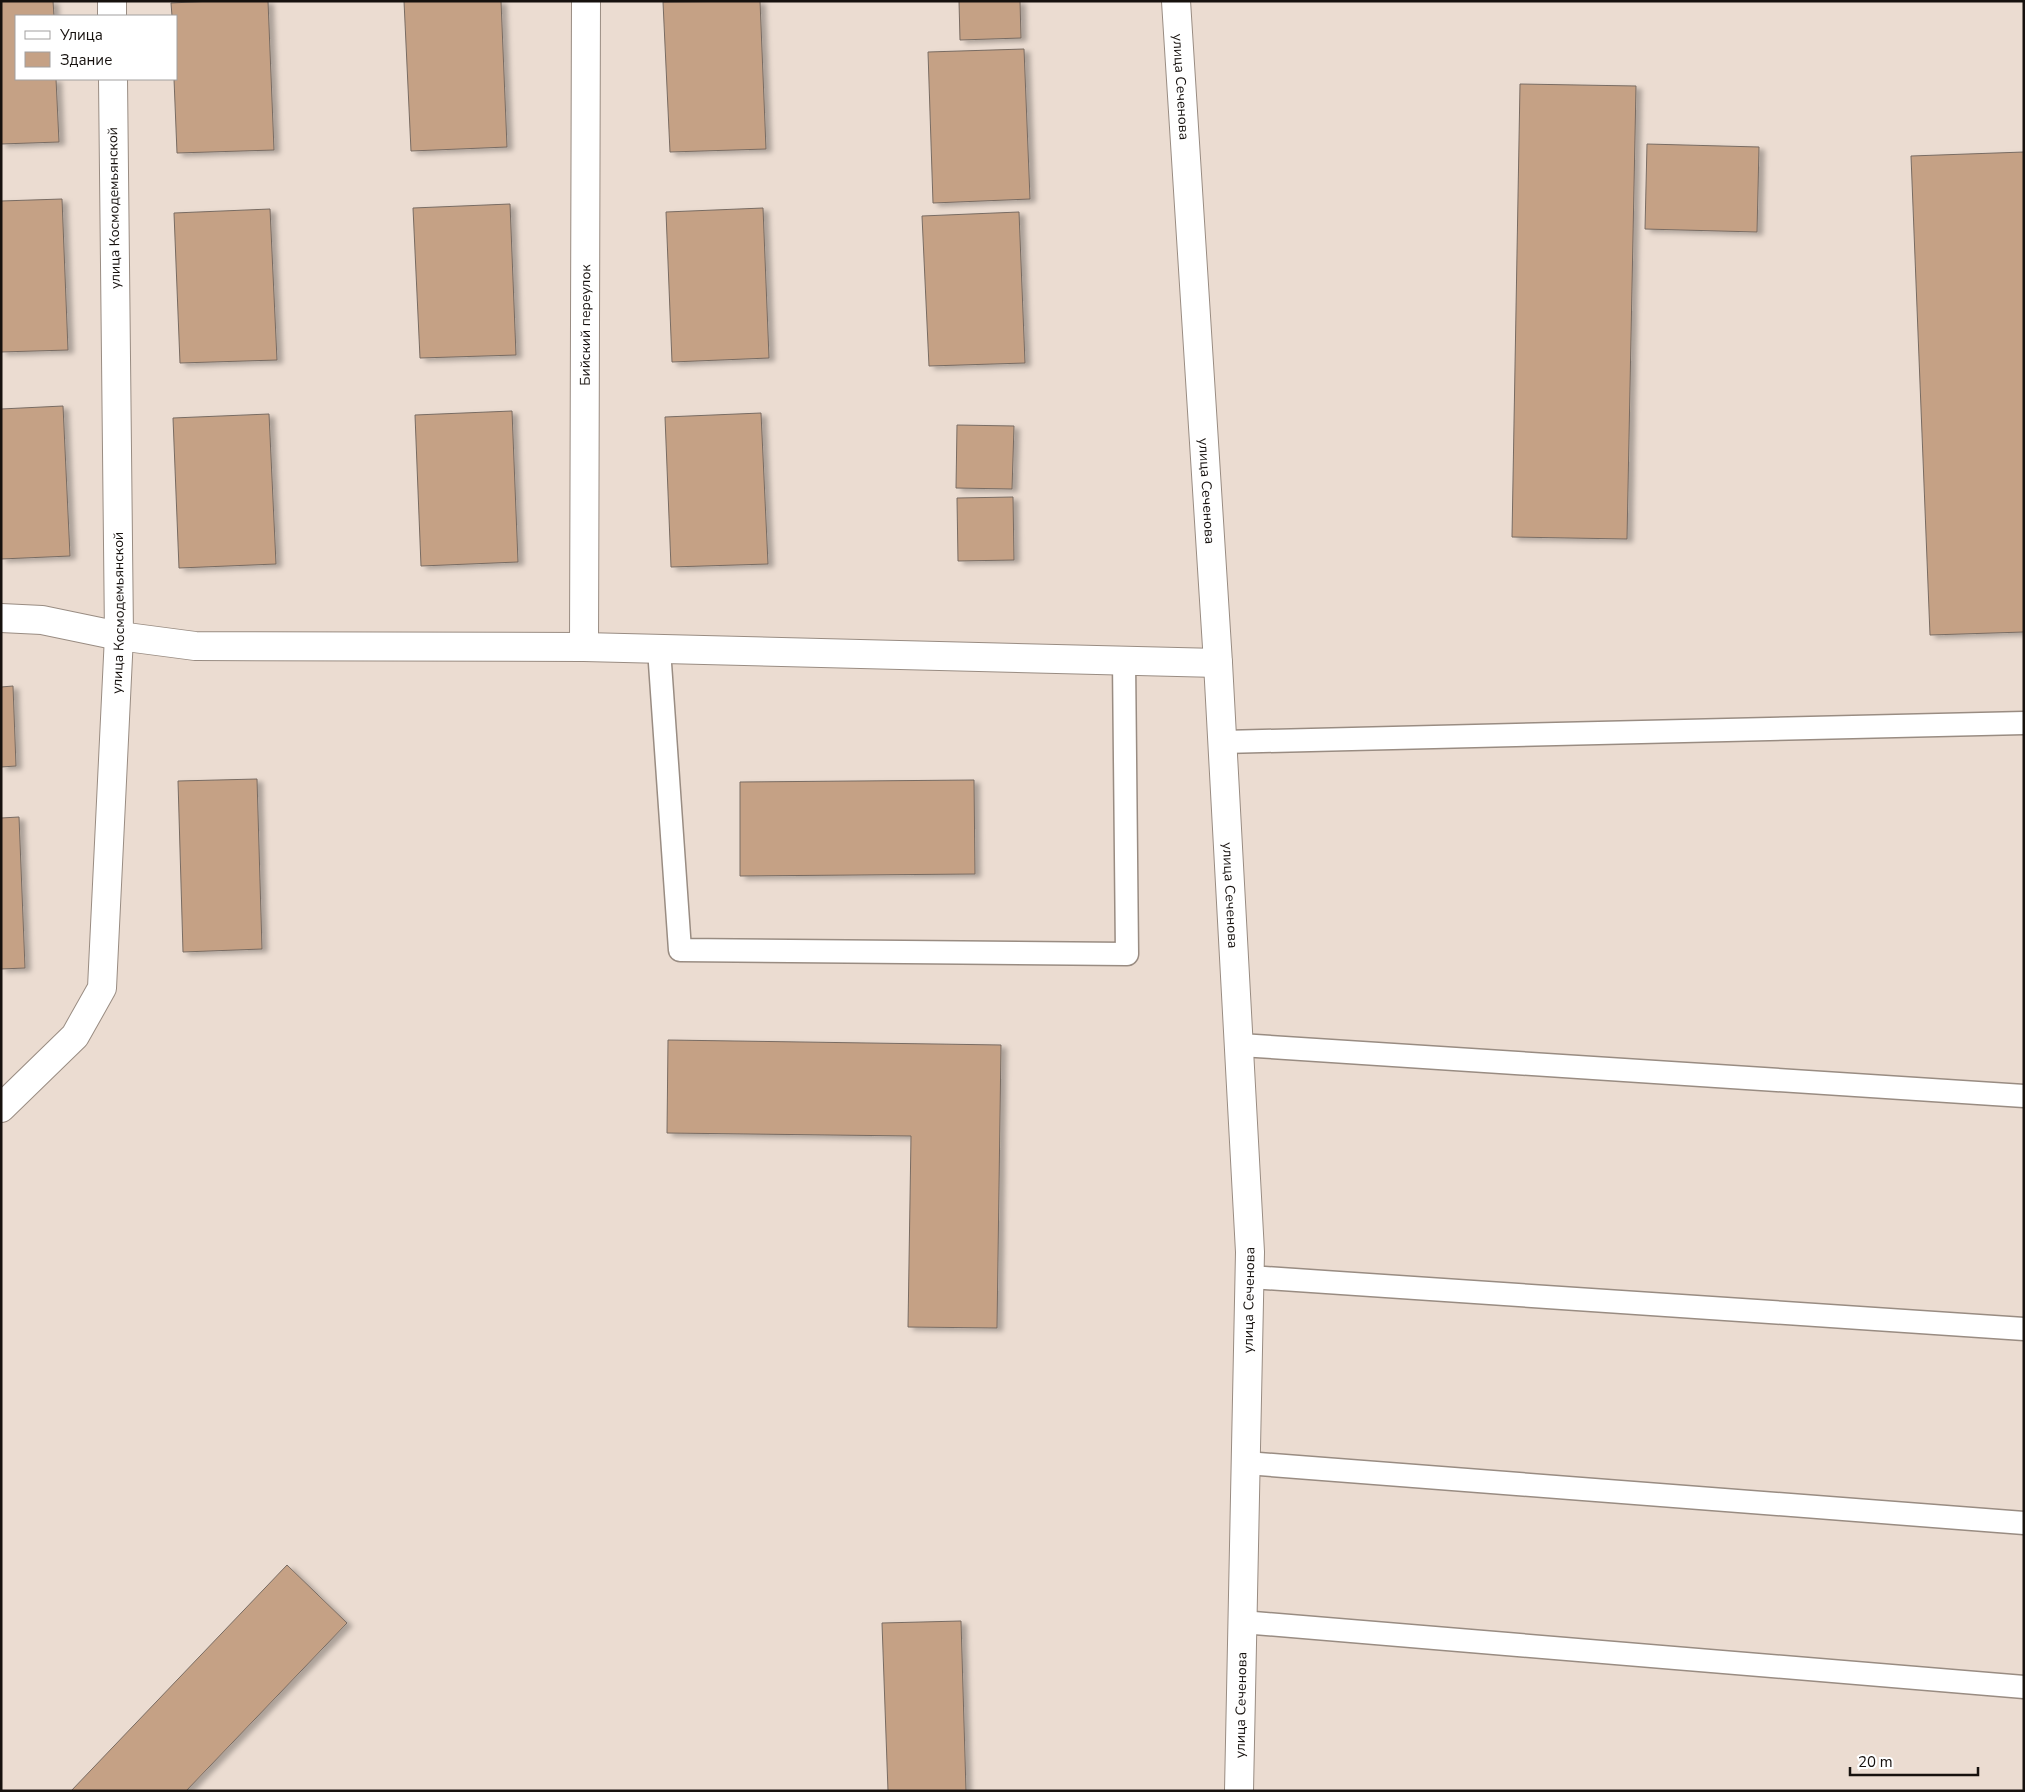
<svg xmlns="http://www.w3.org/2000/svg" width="2025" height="1792" font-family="'Nunito Sans',sans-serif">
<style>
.building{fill:#c5a185;stroke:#796c63;filter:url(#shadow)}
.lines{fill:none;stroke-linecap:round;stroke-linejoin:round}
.service-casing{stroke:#998c82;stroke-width:25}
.minor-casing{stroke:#998c82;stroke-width:30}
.tertiary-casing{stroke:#998c82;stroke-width:30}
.service{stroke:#fff;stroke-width:22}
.minor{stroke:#fff;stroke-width:28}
.tertiary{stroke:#fff;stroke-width:28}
.labels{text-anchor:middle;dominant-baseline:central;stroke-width:4.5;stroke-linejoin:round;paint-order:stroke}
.street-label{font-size:14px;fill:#16110e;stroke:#fff}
</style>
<defs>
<filter id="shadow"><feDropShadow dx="5.5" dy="3" stdDeviation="2.5" flood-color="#0004"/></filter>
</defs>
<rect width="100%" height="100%" fill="#ebdcd1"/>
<path class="building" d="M 1,1 L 53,1 L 54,16 L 16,16 L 16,79 L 56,79 L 59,142 L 1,144 Z
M 213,1 L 268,1 L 274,150 L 177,153 L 174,79 L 176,79 L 176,16 L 172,16 L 171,3 Z
M 404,1 L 501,1 L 507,147 L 411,151 Z
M 760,1 L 766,149 L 670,152 L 663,2 Z
M 959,1 L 1020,1 L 1021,38 L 960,40 Z
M 1024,49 L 1030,199 L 933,203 L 928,52 Z
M 1520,84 L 1636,86 L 1627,539 L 1512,537 Z
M 1647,144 L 1759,147 L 1757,232 L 1645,229 Z
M 2024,152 L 2024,632 L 1930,635 L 1911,156 Z
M 62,199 L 68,350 L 1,352 L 1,201 Z
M 510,204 L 516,355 L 420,358 L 413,208 Z
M 763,208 L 769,358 L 672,362 L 666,212 Z
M 270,209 L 277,360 L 180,363 L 174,213 Z
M 1019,212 L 1025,363 L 929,366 L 922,216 Z
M 63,406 L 70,556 L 1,559 L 1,409 Z
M 512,411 L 518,562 L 421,566 L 415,415 Z
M 761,413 L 768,564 L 671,567 L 665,417 Z
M 269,414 L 276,564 L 179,568 L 173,418 Z
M 957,425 L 1014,426 L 1012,489 L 956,488 Z
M 1013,497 L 1014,560 L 958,561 L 957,498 Z
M 13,686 L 16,766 L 1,767 L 1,687 Z
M 257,779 L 262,949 L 183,952 L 178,781 Z
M 974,780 L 975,874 L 740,876 L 740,782 Z
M 19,817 L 25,968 L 1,969 L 1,818 Z
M 668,1040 L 1001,1045 L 997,1328 L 908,1327 L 911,1136 L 667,1133 Z
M 287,1565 L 347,1623 L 186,1791 L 71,1791 Z
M 961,1621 L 966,1791 L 888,1791 L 882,1623 Z"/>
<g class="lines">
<defs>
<path id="service" d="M 659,649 L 680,950 L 1127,954 L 1124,660
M 1223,742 L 2024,723
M 1240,1045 L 2024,1096
M 1250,1277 L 2024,1329
M 1246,1463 L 2024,1523
M 1242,1622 L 2024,1687"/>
<g id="minor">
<path d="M 112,1 L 112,16"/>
<path d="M 1,618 L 42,620 L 119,636 L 195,646 L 584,647 L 1218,663"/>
<path id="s1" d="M 584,647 L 586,1"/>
<path id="s2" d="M 1,1108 L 75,1036 L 102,988 L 119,636 L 113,79"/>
</g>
<g id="tertiary">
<path id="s3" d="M 1176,1 L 1218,663 L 1250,1252 L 1239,1791"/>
</g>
</defs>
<use href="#service" class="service-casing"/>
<use href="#minor" class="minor-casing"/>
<use href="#tertiary" class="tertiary-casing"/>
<use href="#service" class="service"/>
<use href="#minor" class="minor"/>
<use href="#tertiary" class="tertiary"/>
</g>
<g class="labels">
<g class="street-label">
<text stroke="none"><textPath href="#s3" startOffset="86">улица Сеченова</textPath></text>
<text transform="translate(114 208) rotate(-91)">улица Космодемьянской</text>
<text stroke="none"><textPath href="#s1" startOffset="322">Бийский переулок</textPath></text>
<text stroke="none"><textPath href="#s3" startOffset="491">улица Сеченова</textPath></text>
<text stroke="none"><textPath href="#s2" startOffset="534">улица Космодемьянской</textPath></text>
<text stroke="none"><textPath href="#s3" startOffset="896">улица Сеченова</textPath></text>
<text transform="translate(1249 1300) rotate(-89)">улица Сеченова</text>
<text transform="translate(1241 1705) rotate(-89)">улица Сеченова</text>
</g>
</g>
<rect width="2025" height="1792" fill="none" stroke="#16110e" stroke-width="5"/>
<rect x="15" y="15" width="162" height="65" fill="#ffffff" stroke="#a2a09f"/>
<rect x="25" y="31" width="25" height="8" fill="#ffffff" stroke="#a2a09f"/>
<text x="60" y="40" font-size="15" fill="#16110e">Улица</text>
<rect x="25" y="52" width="25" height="15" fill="#c5a185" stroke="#a2a09f"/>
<text x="60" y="65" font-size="15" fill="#16110e">Здание</text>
<path d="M1850 1767v8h128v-8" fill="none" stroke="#16110e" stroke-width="2.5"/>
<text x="1858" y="1767" font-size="15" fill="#16110e" stroke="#ffffff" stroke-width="4" paint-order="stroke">20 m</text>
</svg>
